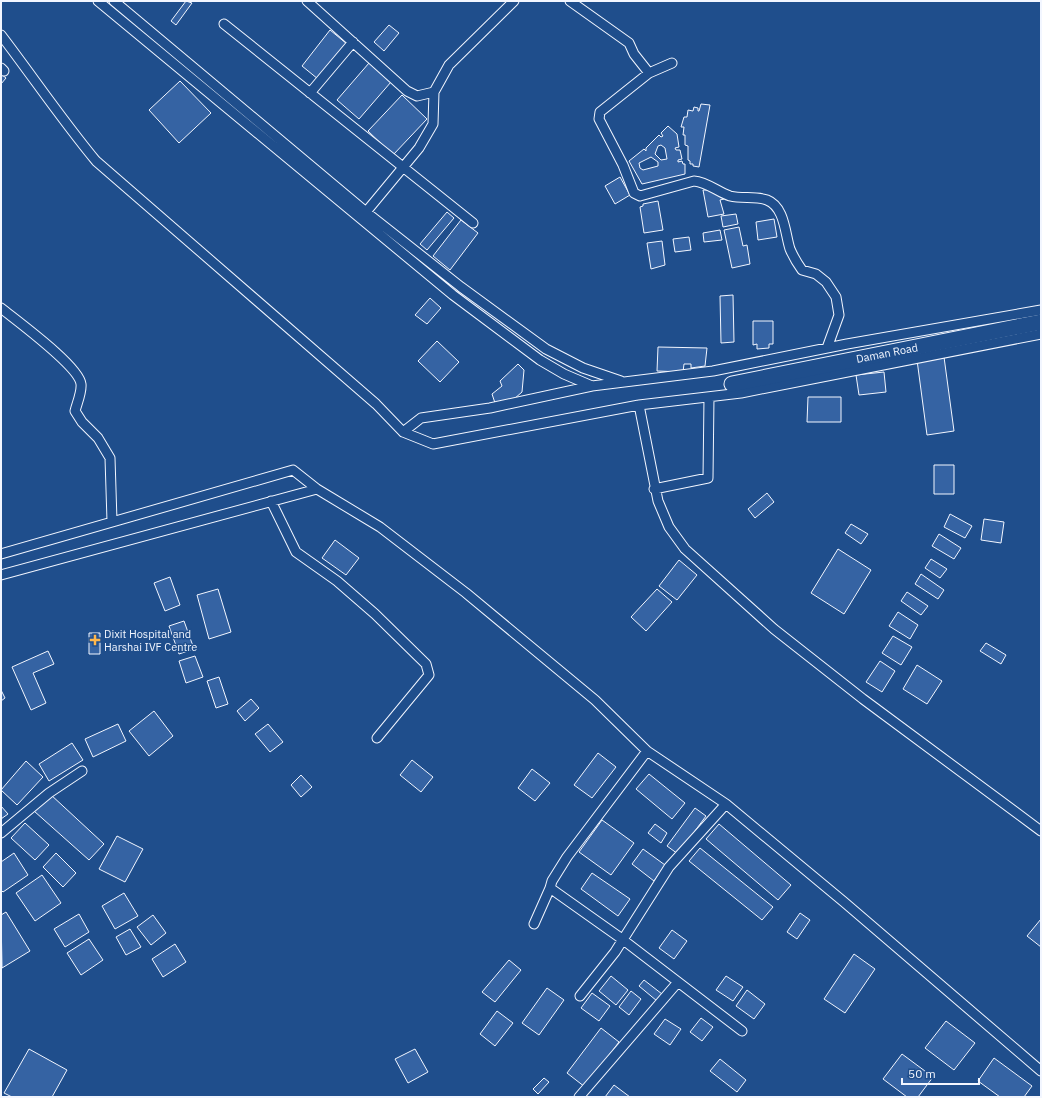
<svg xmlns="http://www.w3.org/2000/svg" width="1042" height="1098" font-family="'IBM Plex Sans',sans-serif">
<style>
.building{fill:#3563a3;stroke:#f2f6ff;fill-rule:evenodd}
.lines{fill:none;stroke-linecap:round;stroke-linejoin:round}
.street-casing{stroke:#f2f6ff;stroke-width:11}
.primary-casing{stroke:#f2f6ff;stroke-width:17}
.street{stroke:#1f4e8c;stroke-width:9}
.primary{stroke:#1f4e8c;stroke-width:15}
.poi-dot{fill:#ffb74d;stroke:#1f4e8c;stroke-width:1.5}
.labels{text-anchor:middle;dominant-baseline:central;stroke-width:3;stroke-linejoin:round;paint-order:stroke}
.street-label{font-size:11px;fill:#f2f6ff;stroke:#1f4e8c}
.poi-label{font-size:11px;fill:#f2f6ff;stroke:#1f4e8c;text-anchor:start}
</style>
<rect width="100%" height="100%" fill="#1f4e8c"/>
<path class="building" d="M 186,1 L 192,3 L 176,25 L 171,21 Z
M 389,25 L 399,33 L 384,51 L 374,42 Z
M 330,30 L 347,44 L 318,79 L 302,66 Z
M 369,63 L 391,82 L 359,119 L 337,100 Z
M 1,74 L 6,78 L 1,84 Z
M 180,81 L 211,113 L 179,143 L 149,110 Z
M 402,95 L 427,119 L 393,155 L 368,131 Z
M 701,104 L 710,105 L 699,167 L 693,166 L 693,164 L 690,164 L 690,161 L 688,160 L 688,146 L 685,145 L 685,135 L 683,135 L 684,127 L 681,127 L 684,117 L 687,117 L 688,110 L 693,111 L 694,107 L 698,108 L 698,111 L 699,111 Z
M 668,126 L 677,134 L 679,147 L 675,148 L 676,150 L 680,150 L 682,159 L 678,160 L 678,162 L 682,161 L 683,164 L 685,164 L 685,174 L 642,184 L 629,161 L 644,149 L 646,151 L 646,148 L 659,135 L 661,137 L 663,136 L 661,133 ZM 661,145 L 665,148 L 667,159 L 661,160 L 655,154 L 658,146 ZM 651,157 L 658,162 L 658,166 L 643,170 L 640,168 L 639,163 Z
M 620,177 L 630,195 L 615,204 L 605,186 Z
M 703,190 L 713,190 L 713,193 L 720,193 L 723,195 L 724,199 L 720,200 L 724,214 L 708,217 Z
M 658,201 L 663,230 L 644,233 L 640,207 L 643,206 L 643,204 Z
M 447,212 L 454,218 L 427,250 L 420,244 Z
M 736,214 L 738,224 L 723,227 L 721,216 Z
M 774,219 L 777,237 L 758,240 L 756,222 Z
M 461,220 L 478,233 L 450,270 L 433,256 Z
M 739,227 L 743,246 L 747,245 L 750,264 L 732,268 L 724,230 Z
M 720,230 L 722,240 L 704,242 L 703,233 Z
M 689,237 L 691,250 L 675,252 L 673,239 Z
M 662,241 L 665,265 L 651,269 L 647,243 Z
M 733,295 L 734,342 L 721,343 L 720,296 Z
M 430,298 L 441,308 L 427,324 L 415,315 Z
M 753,321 L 773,321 L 773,344 L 769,344 L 769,348 L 757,349 L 757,344 L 753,345 Z
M 437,341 L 459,362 L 440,382 L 418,361 Z
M 658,347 L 707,348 L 705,366 L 691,368 L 691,364 L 684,364 L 683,372 L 657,371 Z
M 944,357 L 954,431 L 927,435 L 917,360 Z
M 518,364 L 524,370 L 522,392 L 514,399 L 496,406 L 492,394 L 502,386 L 500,381 Z
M 884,372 L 886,392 L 859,395 L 856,375 Z
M 808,397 L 841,397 L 841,422 L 807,422 Z
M 934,465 L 954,465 L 954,494 L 934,494 Z
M 767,493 L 774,502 L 755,518 L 748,509 Z
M 950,514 L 972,526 L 965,538 L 944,527 Z
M 984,519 L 1004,522 L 1001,543 L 981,540 Z
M 851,524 L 868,534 L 861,544 L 845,533 Z
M 939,534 L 961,548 L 954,559 L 932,546 Z
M 335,540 L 359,558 L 346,575 L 322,558 Z
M 838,549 L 871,570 L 844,614 L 811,593 Z
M 931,559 L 947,569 L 940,578 L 925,568 Z
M 679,560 L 697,575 L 677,600 L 659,586 Z
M 921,574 L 944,590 L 938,599 L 915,584 Z
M 170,577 L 180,605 L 165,611 L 154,583 Z
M 218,589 L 231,632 L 209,639 L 197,595 Z
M 657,589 L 672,602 L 646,631 L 631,617 Z
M 907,592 L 928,606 L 921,615 L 901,601 Z
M 898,612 L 918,625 L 910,639 L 889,626 Z
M 184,621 L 194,649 L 179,654 L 169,626 Z
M 89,633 L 100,633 L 100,654 L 89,654 Z
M 893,636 L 912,647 L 901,665 L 882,653 Z
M 986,643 L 1006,655 L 1001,664 L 980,651 Z
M 48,651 L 54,664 L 33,673 L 46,703 L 31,710 L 12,667 Z
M 195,656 L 203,677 L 186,683 L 179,661 Z
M 880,661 L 895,671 L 882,692 L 866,682 Z
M 917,665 L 942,681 L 927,704 L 903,689 Z
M 219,677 L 228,704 L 216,708 L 207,681 Z
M 1,690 L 5,698 L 1,701 Z
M 251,699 L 259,708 L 245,721 L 237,711 Z
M 154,711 L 173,736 L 149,756 L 129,731 Z
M 118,724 L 126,741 L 93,757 L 85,739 Z
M 268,724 L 283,742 L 270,752 L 255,734 Z
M 72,743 L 83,760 L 49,781 L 39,764 Z
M 598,753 L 616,767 L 592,798 L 574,785 Z
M 412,760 L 433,777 L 421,792 L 400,775 Z
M 26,761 L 43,777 L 17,805 L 1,790 Z
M 532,769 L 550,783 L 535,801 L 518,788 Z
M 649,774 L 685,803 L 672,819 L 636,789 Z
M 301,775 L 312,787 L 301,797 L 291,785 Z
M 50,794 L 104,844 L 89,860 L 34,811 Z
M 1,806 L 8,814 L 1,819 Z
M 695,808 L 706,816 L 678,854 L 667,846 Z
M 602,820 L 634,843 L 611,875 L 579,852 Z
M 25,823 L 49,845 L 35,860 L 11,838 Z
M 655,824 L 667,833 L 661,843 L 648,833 Z
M 719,824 L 791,885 L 778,900 L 706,839 Z
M 117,836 L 143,849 L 125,882 L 99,869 Z
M 700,848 L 773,907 L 762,920 L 689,861 Z
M 643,849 L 665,865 L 654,881 L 632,864 Z
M 14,853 L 28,875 L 3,892 L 1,890 L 1,862 Z
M 56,853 L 76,873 L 63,887 L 43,867 Z
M 592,873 L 630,899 L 618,916 L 581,889 Z
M 42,875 L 61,903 L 35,921 L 16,893 Z
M 124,893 L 138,916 L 115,929 L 102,906 Z
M 6,912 L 30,951 L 2,968 L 1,915 Z
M 800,913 L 810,920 L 797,939 L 787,932 Z
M 79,914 L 89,932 L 65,947 L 54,929 Z
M 153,915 L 166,933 L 151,945 L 137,927 Z
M 1041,919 L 1041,947 L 1027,936 Z
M 130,929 L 141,947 L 126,955 L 116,937 Z
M 672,930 L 687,941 L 674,959 L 659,948 Z
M 89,939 L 103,960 L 81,975 L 67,953 Z
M 175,944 L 186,962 L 163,977 L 152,959 Z
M 854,954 L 875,969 L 845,1013 L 824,999 Z
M 509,960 L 521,970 L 495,1002 L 482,992 Z
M 611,976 L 628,990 L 616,1005 L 599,991 Z
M 726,976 L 743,987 L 733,1001 L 716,990 Z
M 644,980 L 662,994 L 657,1001 L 639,986 Z
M 547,988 L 564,1000 L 539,1035 L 522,1023 Z
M 747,990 L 765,1004 L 754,1019 L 736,1006 Z
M 631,991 L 641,999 L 629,1015 L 619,1007 Z
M 592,993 L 610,1006 L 599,1021 L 581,1008 Z
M 497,1011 L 513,1023 L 495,1046 L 480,1034 Z
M 701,1018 L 713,1027 L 702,1041 L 690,1032 Z
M 665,1019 L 681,1029 L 670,1045 L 654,1034 Z
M 946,1021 L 975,1043 L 954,1070 L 925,1048 Z
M 601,1028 L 619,1042 L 585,1087 L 567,1073 Z
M 29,1049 L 67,1070 L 52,1097 L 12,1097 L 4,1093 Z
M 415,1049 L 428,1072 L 408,1083 L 395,1059 Z
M 902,1054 L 933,1077 L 918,1097 L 907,1097 L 883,1079 Z
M 994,1058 L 1032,1086 L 1024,1097 L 1000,1097 L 978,1081 Z
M 720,1059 L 746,1080 L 737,1092 L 710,1071 Z
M 544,1078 L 549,1082 L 538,1094 L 533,1089 Z
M 614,1085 L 630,1097 L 605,1097 Z"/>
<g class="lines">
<defs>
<path id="street" d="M 98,1 L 453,295 L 540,360 L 564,374 L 592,386
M 114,1 L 366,212 L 461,287 L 546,349 L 583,368 L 621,381
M 307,1 L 407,91 L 417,96 L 434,92
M 570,1 L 629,43 L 634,54 L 649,73 L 600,112 L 599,119 L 623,165 L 634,193 L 640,196 L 694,181 C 707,182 718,192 730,196 C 742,199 756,196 767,200 C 785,207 785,234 790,249 C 793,256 797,263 802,270 L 816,274 L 826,282 L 836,297 L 839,315 L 827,348
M 224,24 L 473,223
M 1,35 C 33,77 62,120 96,161 L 376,404 L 403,432 L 433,444 L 639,405 L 741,393 L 1041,334
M 1,68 L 4,71
M 649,73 L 672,63
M 310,93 L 353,42
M 366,212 L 419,148 L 433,124 L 434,92 L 449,65 L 514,1
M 1,308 C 17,321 79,366 81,384 C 82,392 77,403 75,411 L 82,422 L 98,438 L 110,458 L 112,521
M 639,405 L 658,501 L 669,527 L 685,549 L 774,629 L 863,699 L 1041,831
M 403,432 L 421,418 L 490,408 L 592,386 L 713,371 L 847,344 L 1041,310
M 654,489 L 708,478 L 709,397
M 271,501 L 296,552 L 337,581 L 375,614 L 426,664 L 429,675 L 377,738
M 1,554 L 293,470 L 317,489 L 380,527 L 466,593 L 595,700 L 647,751 L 726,804 L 844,902 L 1041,1071
M 1,575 L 317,489
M 1,833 L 49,793 L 82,771
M 550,888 L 622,939 L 742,1031
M 534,924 L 550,888 L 552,881 L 567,857 L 647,751
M 580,996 L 615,952 L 669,867 L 726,804
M 579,1097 L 678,982"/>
<path id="primary" d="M 732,384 L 1041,322"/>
</defs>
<use href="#street" class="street-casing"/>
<use href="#primary" class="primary-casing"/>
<use href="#street" class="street"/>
<use href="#primary" class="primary"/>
</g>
<path class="poi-dot" d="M93 634h4v4h4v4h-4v4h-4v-4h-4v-4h4z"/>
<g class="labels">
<g class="street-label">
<text transform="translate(887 353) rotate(-11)">Daman Road</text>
</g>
<g class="poi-label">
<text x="104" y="634">Dixit Hospital and<tspan x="104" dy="13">Harshai IVF Centre</tspan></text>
</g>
</g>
<rect width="1042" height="1098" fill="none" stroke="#f2f6ff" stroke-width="4"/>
<path d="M902 1078v6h77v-6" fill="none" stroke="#f2f6ff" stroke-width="2"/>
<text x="908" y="1078" font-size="12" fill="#f2f6ff" stroke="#1f4e8c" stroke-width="3" paint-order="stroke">50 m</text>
</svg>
